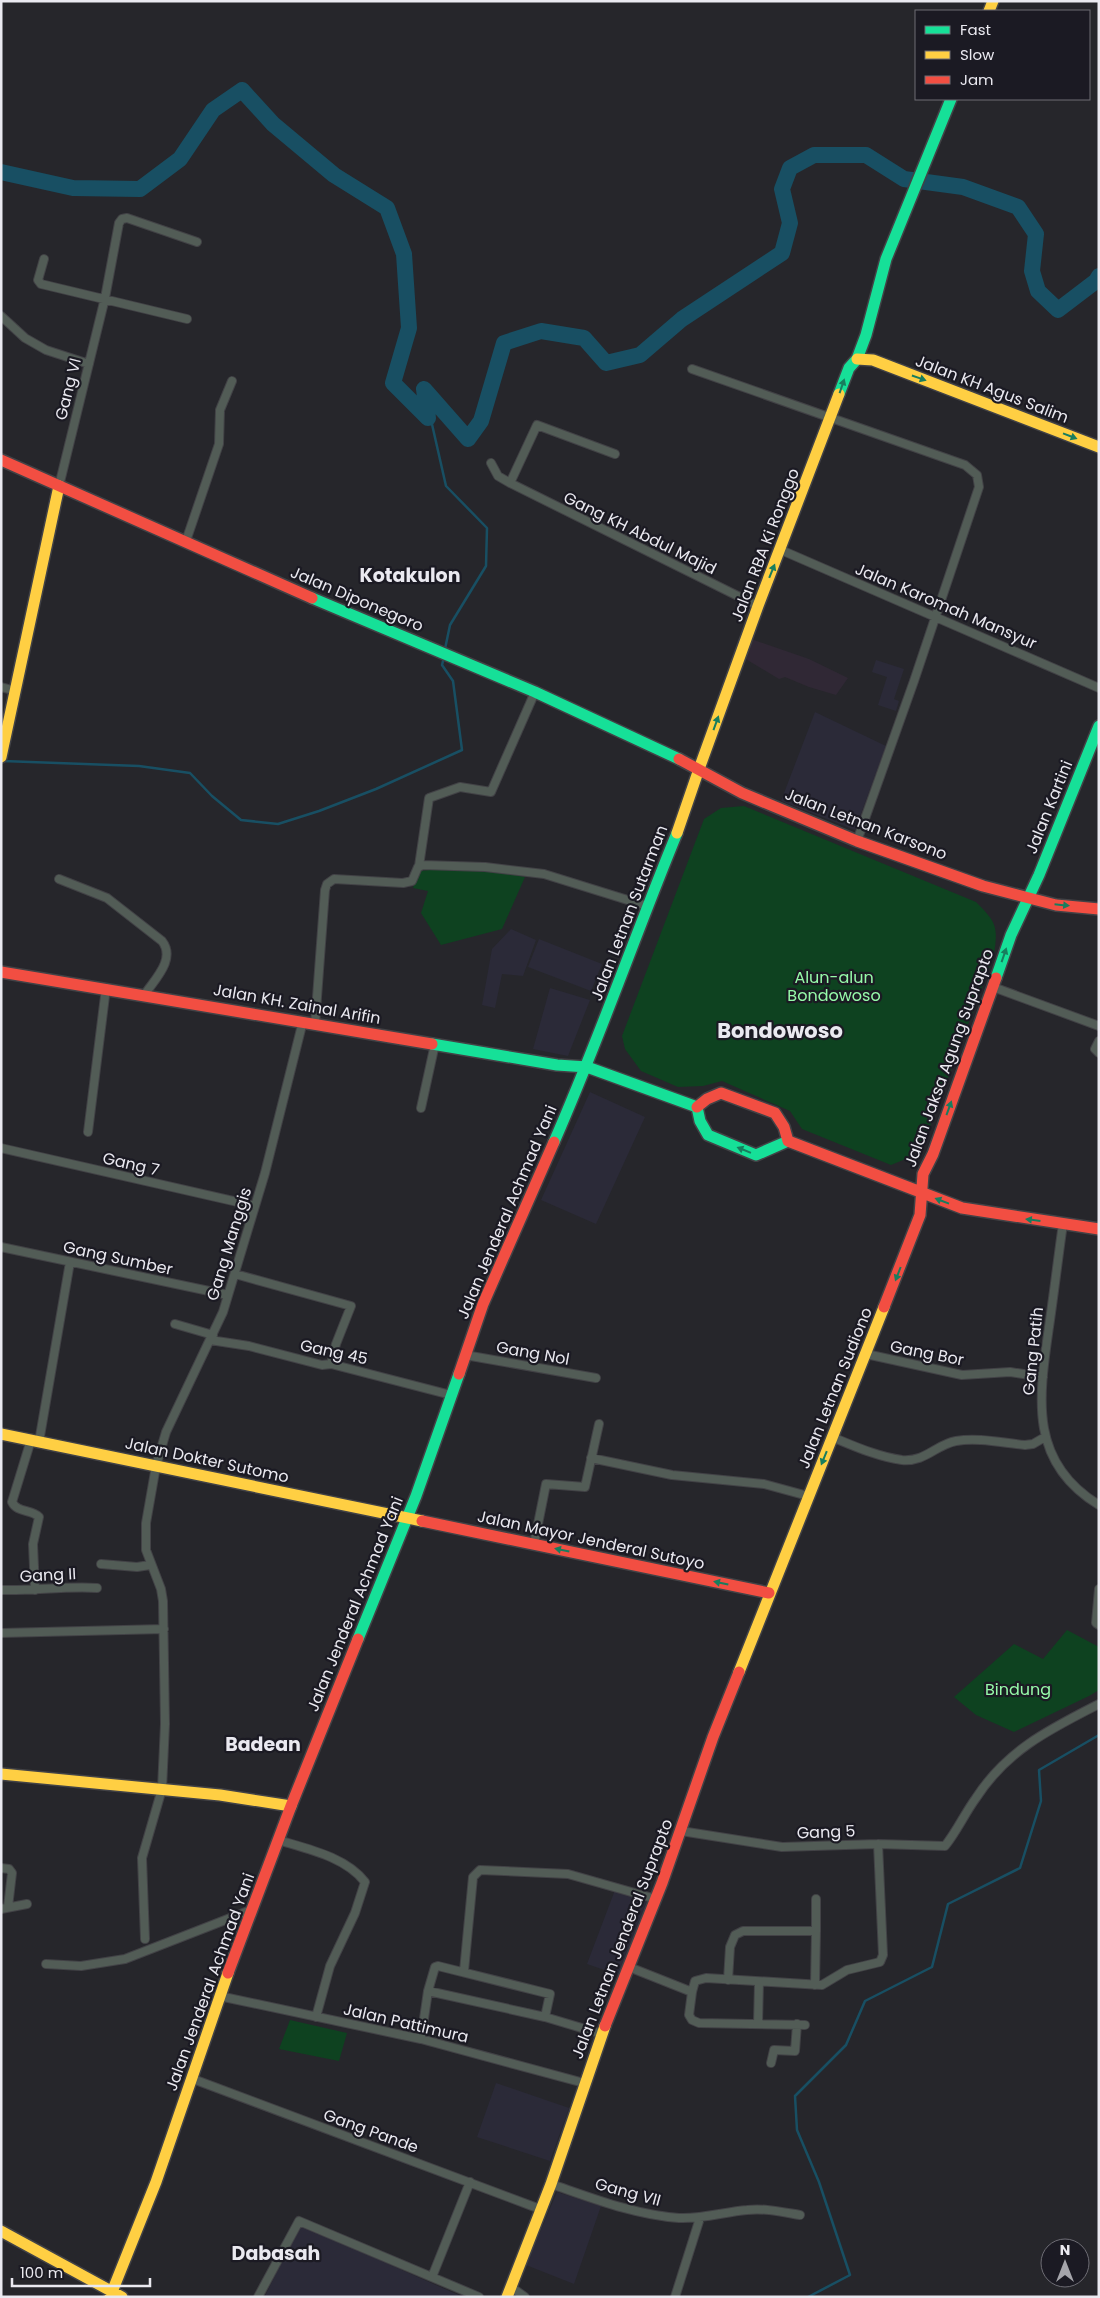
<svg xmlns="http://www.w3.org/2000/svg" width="1100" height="2298" font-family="Poppins,sans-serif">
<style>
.built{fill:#2b2a38}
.medical{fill:#302835}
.green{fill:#0e4220}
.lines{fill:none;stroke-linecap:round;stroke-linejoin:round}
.stream{stroke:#184f63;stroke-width:2.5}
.river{stroke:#184f63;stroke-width:16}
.street-casing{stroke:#424246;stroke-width:10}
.fast-casing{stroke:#424246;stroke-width:14}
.slow-casing{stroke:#424246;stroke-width:14}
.jam-casing{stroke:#424246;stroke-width:14}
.street{stroke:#525c56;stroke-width:8}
.fast{stroke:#16e098;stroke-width:11}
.slow{stroke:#ffcf43;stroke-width:11}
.jam{stroke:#f24e42;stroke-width:11}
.oneway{fill:#187d5e}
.labels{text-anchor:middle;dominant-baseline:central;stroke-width:4.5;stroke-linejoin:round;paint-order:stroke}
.street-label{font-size:16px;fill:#eae9f0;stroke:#1b1a23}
.park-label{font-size:16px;fill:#96faa9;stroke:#1b1a23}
.quarter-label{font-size:19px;font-weight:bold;fill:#eae9f0;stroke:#1b1a23}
.district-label{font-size:21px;font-weight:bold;fill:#eae9f0;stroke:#1b1a23}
</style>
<rect width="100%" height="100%" fill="#26262b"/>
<path class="built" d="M 876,660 L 904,669 L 894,699 L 899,701 L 896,711 L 878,705 L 887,677 L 872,672 Z
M 815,712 L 886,746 L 855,830 L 781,801 Z
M 511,929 L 536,940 L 523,976 L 502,974 L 495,1008 L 482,1005 L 492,949 Z
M 539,939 L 602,964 L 591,991 L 528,967 Z
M 550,988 L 590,1000 L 568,1056 L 533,1049 Z
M 590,1092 L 645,1117 L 596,1224 L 541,1200 Z
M 615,1890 L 651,1900 L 622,1976 L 587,1964 Z
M 496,2083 L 569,2108 L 550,2161 L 477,2137 Z
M 557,2192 L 601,2206 L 574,2284 L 526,2265 Z
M 300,2225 L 463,2297 L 267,2297 L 265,2296 Z"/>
<path class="medical" d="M 751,639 L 809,659 L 848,678 L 836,695 L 809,687 L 785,677 L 779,679 L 744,658 Z"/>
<path class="green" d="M 744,806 L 976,902 C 997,923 998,926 994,955 L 924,1142 L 908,1158 L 891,1165 L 802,1129 L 790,1111 L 722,1081 L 703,1086 L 678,1087 L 641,1071 L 625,1049 L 622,1036 L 704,819 L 721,808 Z
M 472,866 L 525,877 L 502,929 L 441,945 L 421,913 L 428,891 L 413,888 L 419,871 Z
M 1067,1630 L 1099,1647 L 1099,1690 L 1089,1696 L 1014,1732 L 976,1715 L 954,1697 L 1014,1644 L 1043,1659 Z
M 290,2020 L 347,2033 L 339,2061 L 279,2049 Z"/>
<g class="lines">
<path class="stream" d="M 424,389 L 446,486 L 487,528 L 486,566 L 450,625 L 445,649
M 3,761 L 139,766 L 190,773 L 212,796 L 241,820 L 278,824 L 319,811 L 376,789 L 462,750 L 453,681 L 442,665 L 444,657
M 808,2297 L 850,2275 L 819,2182 L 797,2130 L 795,2096 L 846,2045 L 865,2001 L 932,1967 L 948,1904 L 1020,1868 L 1041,1801 L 1039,1770 L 1099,1735"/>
<path class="river" d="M 1,172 L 73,188 L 140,189 L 180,159 L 213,110 L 242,90 L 273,124 L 334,175 L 387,208 L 404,254 L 409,328 L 393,383 L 428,418 L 424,389 L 468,439 L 481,421 L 504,343 L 541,331 L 584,338 L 606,363 L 640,355 L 682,319 L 782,253 L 790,223 L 782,189 L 790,168 L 814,155 L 866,155 L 904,179 L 963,187 L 1018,207 L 1036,234 L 1032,271 L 1038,291 L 1058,310 L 1096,281 L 1099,276"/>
<defs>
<path id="street" d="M 44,259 L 38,280 L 41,284 L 187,319
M 1,316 L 25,338 L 46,350 L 89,364
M 692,369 L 965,465 L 977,475 L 979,487 L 914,681 L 857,841
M 491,463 L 498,476 L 510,483 L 758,606
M 510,483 L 537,425 L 615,454
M 59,486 L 105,298 L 119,223 L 122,219 L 127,218 L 197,242
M 186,541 L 219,444 L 220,410 L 232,381
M 781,550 L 1099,688
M 1,687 L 16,691
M 419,866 L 429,798 L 460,787 L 491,792 L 535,692
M 59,879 L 107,898 L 162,941 C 176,959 155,979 145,994
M 993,987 L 1099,1026
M 315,1024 L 325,890 L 327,884 L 334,879 L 403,883 L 412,881 L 418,867 L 423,865 L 485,867 L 544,874 L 647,906
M 1099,1041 L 1095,1049 L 1099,1053
M 421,1108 L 435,1044
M 88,1132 L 106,988
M 1,1148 L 255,1206
M 1063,1224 C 1058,1258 1054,1293 1049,1327 C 1039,1397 1028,1462 1099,1505
M 1,1247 L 228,1295
M 235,1274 L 351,1306 L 336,1344 L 331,1364
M 175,1324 L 213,1335
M 210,1340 L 249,1346 L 322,1365 L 331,1364 L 451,1395
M 866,1354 L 962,1375 L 1010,1372 L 1043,1377
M 465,1355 L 596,1378
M 832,1437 C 854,1446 878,1457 902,1460 C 926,1462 935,1445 956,1441 C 978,1437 1003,1443 1025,1445 L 1033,1444 L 1045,1437
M 31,1440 L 12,1502 C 17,1513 32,1509 39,1517 L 33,1544 L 35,1590
M 39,1442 L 70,1262
M 591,1458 L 672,1475 L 764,1484 L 808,1496
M 534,1544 L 546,1484 L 585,1487 L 599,1424
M 101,1564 L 137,1567 L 150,1565
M 1099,1589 L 1096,1623 L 1099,1625
M 1,1590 C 33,1591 65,1586 97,1588
M 1,1633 L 164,1629
M 681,1831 L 782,1847 L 878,1844 L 945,1846 C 957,1831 965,1813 976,1798 C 1007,1750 1050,1729 1099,1704
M 278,1840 C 308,1849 346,1857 365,1882 L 355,1913 L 330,1966 L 316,2017
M 1,1868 L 9,1869 L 12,1873 L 8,1907
M 1,1909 L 27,1904
M 816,1931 L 816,1899
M 145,1939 L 142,1858 L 162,1789 L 165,1724 L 163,1601 L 161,1589 L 146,1550 L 146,1523 L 156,1466 L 166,1432 L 223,1312 L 265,1173 L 303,1021
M 46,1964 L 81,1966 L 125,1959 L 251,1910
M 629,1967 L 692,1992 L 695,1981 L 706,1978 L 822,1985 L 847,1970 L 880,1962 L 883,1955 L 878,1844
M 464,1971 L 473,1877 L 480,1870 L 568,1874 L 656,1899
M 728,1980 L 730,1947 L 735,1935 L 743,1931 L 816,1931 L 815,1985
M 428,1991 L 545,2017 L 602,2034
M 692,1992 L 689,2015 L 692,2020 L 699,2023 L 805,2025
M 219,1996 L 421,2039 L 584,2083
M 758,2024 L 759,1982
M 421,2039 L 428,1991 L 435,1967 L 438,1966 L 550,1994 L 545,2017
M 771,2063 L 774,2050 L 795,2051 L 797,2024
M 193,2079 L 540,2209
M 551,2184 C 592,2198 635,2215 679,2218 C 703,2219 724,2212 747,2210 C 765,2208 782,2212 800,2215
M 432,2277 L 470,2182
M 511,2287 L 525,2297
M 258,2297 L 299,2221 L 479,2297
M 675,2297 L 700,2218"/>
<path id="fast" d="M 839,394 L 849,368 L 857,359 L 866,335 L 886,259 L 951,99
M 312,598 L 535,692 L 679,759
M 996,978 L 1011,935 L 1039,875 L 1099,726
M 432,1044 L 557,1065 L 587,1067 L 697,1107
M 697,1107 L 700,1121 L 708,1135 L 756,1155 L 788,1141
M 554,1142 C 599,1040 635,935 677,833
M 358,1639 L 416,1496 L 459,1374"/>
<path id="slow" d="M 989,11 L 993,1
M 857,359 L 873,360 L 1099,447
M 1,757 L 59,486
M 699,769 L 758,606 L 839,394
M 677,833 L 699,769
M 1,1434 L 422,1521
M 739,1672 L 884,1307
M 1,1774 L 220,1795 L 291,1806
M 1,2231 L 122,2297
M 110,2297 L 156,2182 L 228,1973
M 507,2297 L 551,2184 L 605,2026"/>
<path id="jam" d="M 1,460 L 312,598
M 679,759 L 742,793 L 857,841 L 983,886 L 1056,905 L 1099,909
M 1,972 L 432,1044
M 697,1107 L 707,1099 L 721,1093 L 775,1113 L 784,1127 L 788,1141
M 788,1141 L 962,1208 L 1099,1229
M 884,1307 L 920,1215 L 923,1174 L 933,1154 L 996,978
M 459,1374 L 483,1304 L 554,1142
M 422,1521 L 769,1593
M 228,1973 L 291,1806 L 358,1639
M 605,2026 L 662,1883 L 713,1737 L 739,1672"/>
</defs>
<use href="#street" class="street-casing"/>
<use href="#fast" class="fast-casing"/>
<use href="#slow" class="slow-casing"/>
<use href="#jam" class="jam-casing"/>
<use href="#street" class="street"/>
<use href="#fast" class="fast"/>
<use href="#slow" class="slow"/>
<use href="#jam" class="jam"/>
</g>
<defs><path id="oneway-solid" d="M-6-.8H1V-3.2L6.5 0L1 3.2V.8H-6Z" transform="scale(1.25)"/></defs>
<g class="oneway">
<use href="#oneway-solid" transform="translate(919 378) rotate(19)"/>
<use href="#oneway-solid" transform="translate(842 386) rotate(-71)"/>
<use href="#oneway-solid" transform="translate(1070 436) rotate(21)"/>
<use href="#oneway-solid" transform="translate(772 571) rotate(-68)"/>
<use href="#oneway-solid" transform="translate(716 723) rotate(-70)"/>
<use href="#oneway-solid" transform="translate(1062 905) rotate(6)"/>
<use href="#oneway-solid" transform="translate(1004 955) rotate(-71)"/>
<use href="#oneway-solid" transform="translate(949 1108) rotate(-70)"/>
<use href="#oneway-solid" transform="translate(744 1150) rotate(-158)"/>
<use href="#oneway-solid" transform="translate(942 1201) rotate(-159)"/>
<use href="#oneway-solid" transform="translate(1033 1220) rotate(-173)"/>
<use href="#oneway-solid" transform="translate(898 1274) rotate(111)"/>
<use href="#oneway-solid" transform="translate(824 1458) rotate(112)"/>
<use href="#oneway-solid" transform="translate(562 1550) rotate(-168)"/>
<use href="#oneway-solid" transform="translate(721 1583) rotate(-168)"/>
</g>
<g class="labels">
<g class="street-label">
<text transform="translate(68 389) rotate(-76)">Gang VI</text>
<text transform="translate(992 389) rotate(21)">Jalan KH Agus Salim</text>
<text transform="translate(640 533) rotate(26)">Gang KH Abdul Majid</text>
<text transform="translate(765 545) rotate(-69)">Jalan RBA Ki Ronggo</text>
<text transform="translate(357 599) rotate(23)">Jalan Diponegoro</text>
<text transform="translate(946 606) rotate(23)">Jalan Karomah Mansyur</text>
<text transform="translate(1049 807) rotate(-68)">Jalan Kartini</text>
<text transform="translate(866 824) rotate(21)">Jalan Letnan Karsono</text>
<text transform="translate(629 913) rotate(-69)">Jalan Letnan Sutarman</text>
<text transform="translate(297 1004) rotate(10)">Jalan KH. Zainal Arifin</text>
<text transform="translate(949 1058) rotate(-70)">Jalan Jaksa Agung Suprapto</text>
<text transform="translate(131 1164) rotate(13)">Gang 7</text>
<text transform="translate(507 1212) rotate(-67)">Jalan Jenderal Achmad Yani</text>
<text transform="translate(229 1244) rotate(-73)">Gang Manggis</text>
<text transform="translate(118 1258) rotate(12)">Gang Sumber</text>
<text transform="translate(1033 1351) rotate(-84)">Gang Patih</text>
<text transform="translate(334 1352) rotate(12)">Gang 45</text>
<text transform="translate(533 1353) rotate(10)">Gang Nol</text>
<text transform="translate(927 1353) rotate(11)">Gang Bor</text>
<text transform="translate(835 1388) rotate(-68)">Jalan Letnan Sudiono</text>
<text transform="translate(207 1460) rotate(12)">Jalan Dokter Sutomo</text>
<text transform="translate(591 1540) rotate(12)">Jalan Mayor Jenderal Sutoyo</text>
<text transform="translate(48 1575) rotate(-3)">Gang II</text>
<text transform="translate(355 1604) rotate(-68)">Jalan Jenderal Achmad Yani</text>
<text transform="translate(826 1832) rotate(-2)">Gang 5</text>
<text transform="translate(622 1939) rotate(-69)">Jalan Letnan Jenderal Suprapto</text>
<text transform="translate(210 1982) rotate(-70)">Jalan Jenderal Achmad Yani</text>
<text transform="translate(406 2023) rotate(13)">Jalan Pattimura</text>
<text transform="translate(371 2131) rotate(20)">Gang Pande</text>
<text transform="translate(628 2192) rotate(15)">Gang VII</text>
</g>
<g class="park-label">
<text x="834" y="977">Alun-alun<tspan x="834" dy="18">Bondowoso</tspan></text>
<text x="1018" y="1689">Bindung</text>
</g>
<g class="quarter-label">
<text x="410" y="575">Kotakulon</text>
<text x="263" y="1744">Badean</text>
<text x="276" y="2253">Dabasah</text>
</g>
<g class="district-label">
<text x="780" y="1030">Bondowoso</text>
</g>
</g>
<rect width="1100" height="2298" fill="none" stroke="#eae9f0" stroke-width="5"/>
<rect x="915" y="10" width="175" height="90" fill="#1b1a23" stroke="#6e6d75"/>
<rect x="925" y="26" width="25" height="8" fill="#16e098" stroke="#6e6d75"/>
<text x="960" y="35" font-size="15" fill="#eae9f0">Fast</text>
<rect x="925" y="51" width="25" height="8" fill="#ffcf43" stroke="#6e6d75"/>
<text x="960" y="60" font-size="15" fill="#eae9f0">Slow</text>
<rect x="925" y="76" width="25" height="8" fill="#f24e42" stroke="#6e6d75"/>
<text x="960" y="85" font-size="15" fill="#eae9f0">Jam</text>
<g transform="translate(1065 2263)"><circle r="24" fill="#1b1a23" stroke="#6e6d75"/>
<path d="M0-4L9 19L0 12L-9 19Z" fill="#a5a5ab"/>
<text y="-8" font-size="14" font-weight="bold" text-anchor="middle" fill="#eae9f0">N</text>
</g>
<path d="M12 2278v8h138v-8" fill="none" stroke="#eae9f0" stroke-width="2.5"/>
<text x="20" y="2278" font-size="15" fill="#eae9f0" stroke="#1b1a23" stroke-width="4" paint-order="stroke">100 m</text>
</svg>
